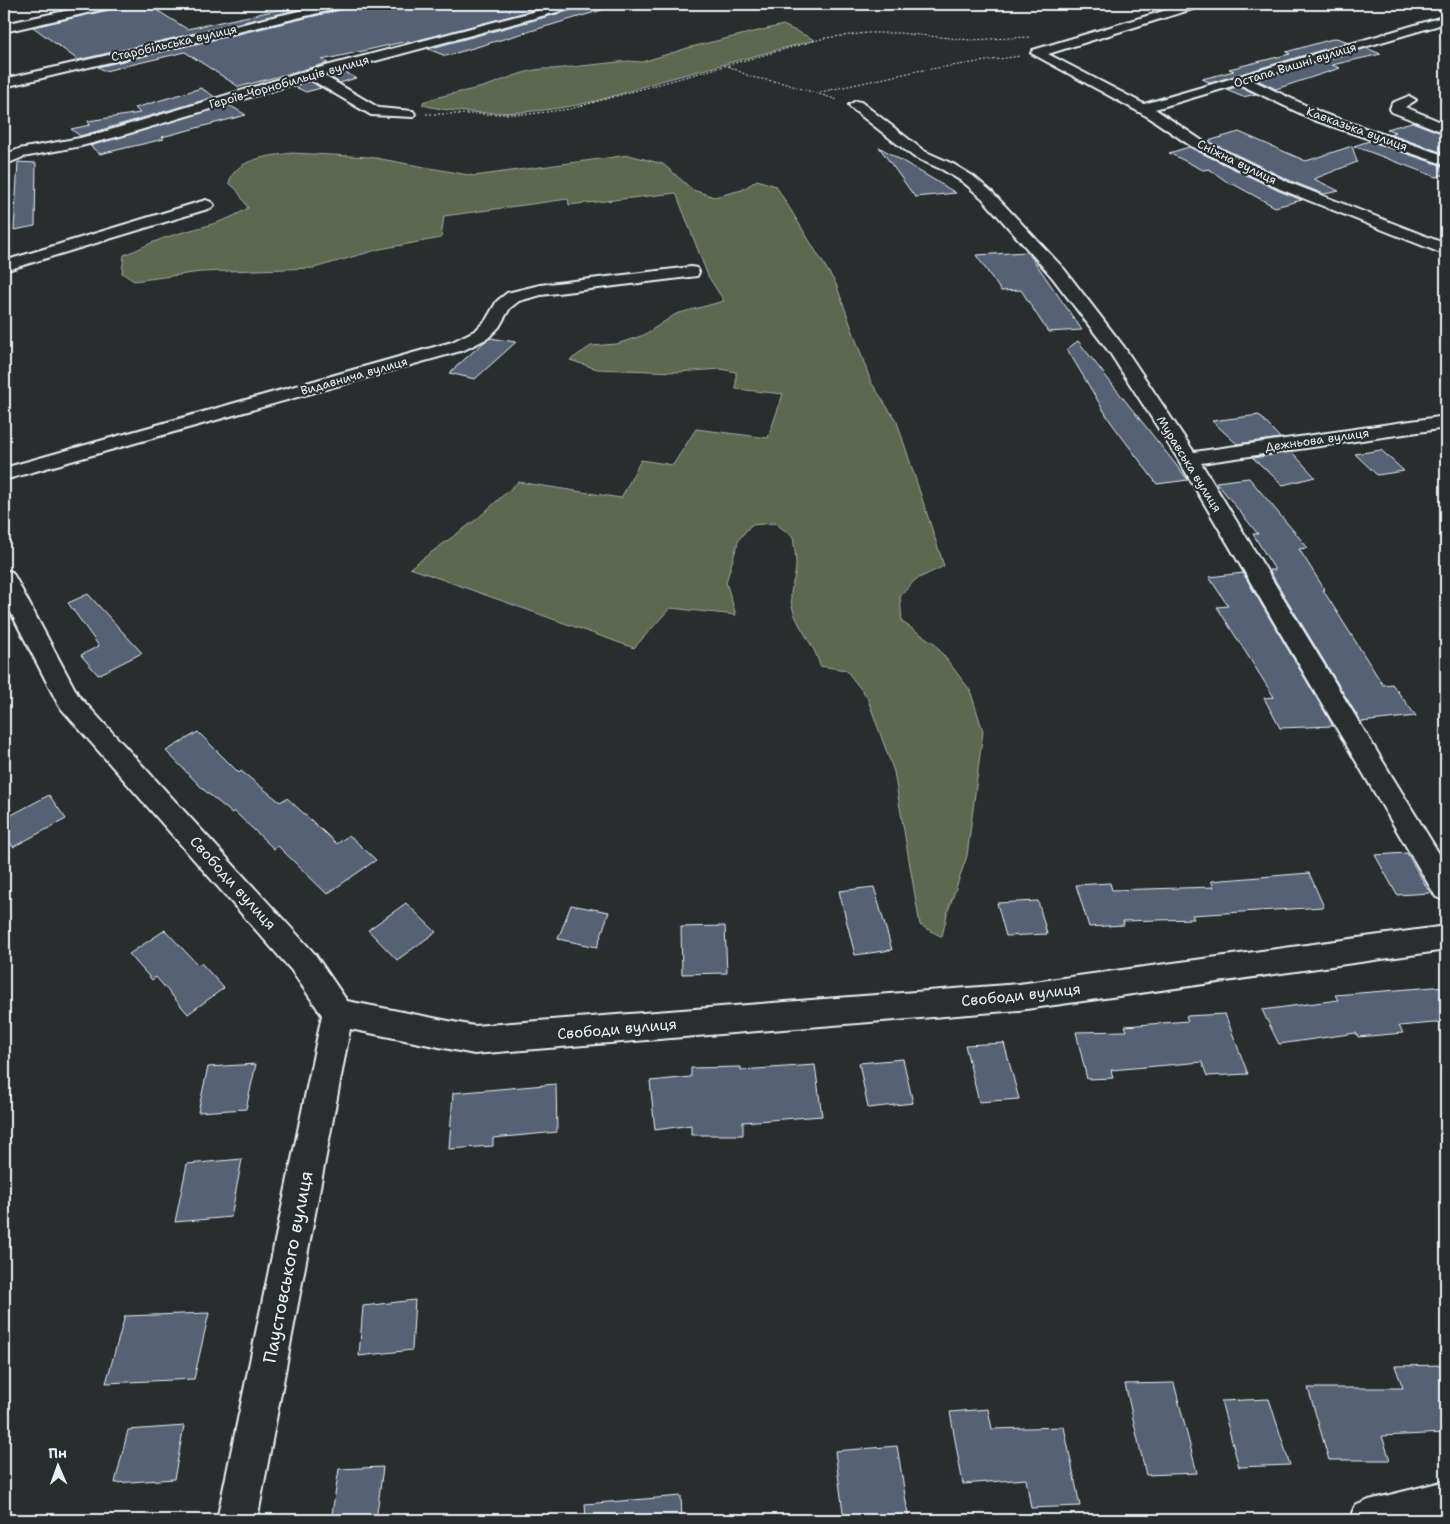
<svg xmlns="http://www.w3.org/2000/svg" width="1450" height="1524" font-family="'Shantell Sans',sans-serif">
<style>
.green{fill:#5d684f;stroke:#a2aca4}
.building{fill:#576273;stroke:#e8f1f8}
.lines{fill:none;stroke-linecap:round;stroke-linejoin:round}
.minor-casing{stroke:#e8f1f8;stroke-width:4}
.path{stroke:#e8f1f8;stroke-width:1;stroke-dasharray:2 2;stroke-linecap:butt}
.minor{fill:#2a2d2e;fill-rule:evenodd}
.labels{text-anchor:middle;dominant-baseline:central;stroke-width:4.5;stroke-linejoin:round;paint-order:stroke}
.far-street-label{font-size:12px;fill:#e8f1f8;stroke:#2a2d2e}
.street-label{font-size:15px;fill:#e8f1f8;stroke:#2a2d2e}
.near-street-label{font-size:18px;fill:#e8f1f8;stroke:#2a2d2e}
</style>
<rect width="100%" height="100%" fill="#2a2d2e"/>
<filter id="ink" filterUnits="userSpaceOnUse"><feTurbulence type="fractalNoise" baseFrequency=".02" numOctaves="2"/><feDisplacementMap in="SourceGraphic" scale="10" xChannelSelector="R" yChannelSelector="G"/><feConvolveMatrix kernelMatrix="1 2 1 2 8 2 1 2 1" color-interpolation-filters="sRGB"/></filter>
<g filter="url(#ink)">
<path class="green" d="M 783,25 L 815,40 C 763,53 712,68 661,81 C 643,86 625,93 607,98 C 553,113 477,119 423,105 L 423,102 C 444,94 465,92 486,86 C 508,79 530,67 553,69 L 628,61 L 642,62 L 691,47 Z
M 292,153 L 370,157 L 474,176 L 629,155 L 663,164 L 693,190 L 714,197 L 742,190 L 757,180 L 776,186 L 836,284 L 871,382 L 897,422 L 944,566 L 915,580 L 900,597 L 902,622 L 934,643 L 970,690 L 983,731 L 967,856 L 947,914 L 942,937 L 920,925 L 894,772 L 867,697 L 846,670 L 820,666 C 815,644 797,628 792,606 C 788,589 796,580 796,564 C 796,555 794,546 793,537 L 775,523 L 751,525 L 739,539 L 726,582 L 736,615 L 670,608 L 634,648 L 410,568 L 477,519 L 518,482 L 621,498 L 641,460 L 673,465 L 696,429 L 768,438 L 783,394 L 736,389 L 736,372 L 721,369 L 678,372 L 597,369 L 570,360 L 591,346 L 617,344 L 644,335 L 676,314 L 724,301 L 708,276 L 676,193 L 569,205 L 568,199 L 444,216 L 441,238 L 380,249 L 314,268 L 201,272 L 134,281 L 122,273 L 124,255 C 137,250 150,243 164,238 C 193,228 222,225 248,208 L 237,190 L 229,183 C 235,158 270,156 292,153 Z"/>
<path class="building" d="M 135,4 L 147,4 L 187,29 L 306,4 L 323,4 L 78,60 L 33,27 Z
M 352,4 L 557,4 L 411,42 L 408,41 L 322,60 L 328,63 L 239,87 L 185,52 L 105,71 L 98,67 L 344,9 Z
M 583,4 L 602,4 L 602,10 L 446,56 L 428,49 L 579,8 Z
M 1336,38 L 1349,42 L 1211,83 L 1202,79 L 1234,71 L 1229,69 L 1290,54 L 1286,52 Z
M 1366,48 L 1381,54 L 1332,65 L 1340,68 L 1276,89 L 1257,80 Z
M 343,71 L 356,78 L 340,83 L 328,76 Z
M 310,81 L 321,88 L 306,92 L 293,86 Z
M 1239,86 L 1256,94 L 1243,97 L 1226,90 Z
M 201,88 L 215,97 L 80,136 L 71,129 L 90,125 L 88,121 L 140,113 L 135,108 Z
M 229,105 L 246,115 L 162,137 L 164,139 L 100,154 L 90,146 Z
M 1412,122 L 1446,135 L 1446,154 L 1389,134 L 1395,132 L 1387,129 Z
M 1239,132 L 1306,161 L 1352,146 L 1357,162 L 1314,179 L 1339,191 L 1324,194 L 1291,181 L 1208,141 Z
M 1369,141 L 1446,167 L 1446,174 L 1436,177 L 1354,146 Z
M 879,147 L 956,193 L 915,197 Z
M 1189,147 L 1279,191 L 1302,200 L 1275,207 L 1233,184 L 1230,184 L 1209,169 L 1203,170 L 1169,153 Z
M 18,162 L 36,163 L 35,226 L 14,230 Z
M 1027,252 L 1032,258 L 1082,330 L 1048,332 L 1021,290 L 1001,291 L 976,255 Z
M 490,338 L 516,342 L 475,379 L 449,373 L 483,343 Z
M 1078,341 L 1188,480 L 1157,484 L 1110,421 L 1067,349 Z
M 1259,415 L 1280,438 L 1237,444 L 1212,421 Z
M 1381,450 L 1404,471 L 1377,475 L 1355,454 Z
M 1292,452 L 1315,477 L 1283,485 L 1253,458 Z
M 1249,478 L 1308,548 L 1299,549 L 1325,590 L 1323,590 L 1383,685 L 1392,684 L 1416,716 L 1361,722 L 1269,570 L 1275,570 L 1253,534 L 1258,534 L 1216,482 Z
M 1243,573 L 1333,726 L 1280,728 L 1264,698 L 1274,697 L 1217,607 L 1228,606 L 1209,577 Z
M 88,594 L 142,653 L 98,675 L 81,655 L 99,646 L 68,603 Z
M 198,732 L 239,773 L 241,771 L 280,802 L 287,798 L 337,844 L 349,835 L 376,860 L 327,894 L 278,846 L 274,849 L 234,811 L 232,813 L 205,791 L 166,751 Z
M 49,795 L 66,819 L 13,847 L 4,833 L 4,819 Z
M 1407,853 L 1430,893 L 1397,895 L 1375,855 Z
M 1309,873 L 1324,907 L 1192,915 L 1194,919 L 1123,921 L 1124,925 L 1089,927 L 1076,885 L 1110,883 L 1112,890 L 1214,887 L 1211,881 Z
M 874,887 L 892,950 L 855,955 L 839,891 Z
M 1038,901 L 1047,934 L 1006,936 L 997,903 Z
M 406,903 L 436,932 L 397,960 L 368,930 Z
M 571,905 L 609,912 L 597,947 L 558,939 Z
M 725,926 L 727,973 L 682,974 L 681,927 Z
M 165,930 L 198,965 L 201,963 L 224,988 L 188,1014 L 156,977 L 152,980 L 129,954 Z
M 1446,986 L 1446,1022 L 1399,1026 L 1403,1033 L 1358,1037 L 1356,1033 L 1279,1044 L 1262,1010 L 1338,1000 L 1335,995 Z
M 1225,1014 L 1248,1074 L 1207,1076 L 1202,1062 L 1111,1070 L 1113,1078 L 1087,1079 L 1076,1032 L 1127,1031 L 1125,1026 L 1188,1021 L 1186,1016 Z
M 1004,1043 L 1019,1099 L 979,1102 L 965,1045 Z
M 903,1059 L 913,1103 L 868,1108 L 859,1063 Z
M 256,1064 L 246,1109 L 198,1112 L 208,1067 Z
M 815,1065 L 822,1116 L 743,1122 L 743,1135 L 691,1135 L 691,1125 L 655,1130 L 650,1081 L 691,1077 L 691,1068 L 741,1067 L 741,1070 Z
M 556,1084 L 557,1132 L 493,1138 L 493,1146 L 449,1149 L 453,1093 Z
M 242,1159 L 231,1217 L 175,1222 L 187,1164 Z
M 415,1300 L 412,1350 L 359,1356 L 363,1306 Z
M 209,1313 L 194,1379 L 106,1383 L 125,1316 Z
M 1446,1365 L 1446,1433 L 1382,1436 L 1390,1460 L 1329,1460 L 1308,1388 L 1403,1388 L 1395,1366 Z
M 1174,1383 L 1197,1473 L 1146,1475 L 1125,1384 Z
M 1269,1399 L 1290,1465 L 1239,1467 L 1221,1401 Z
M 988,1409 L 992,1429 L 1064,1427 L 1080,1506 L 1031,1508 L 1026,1479 L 963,1484 L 950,1412 Z
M 184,1426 L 174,1479 L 115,1483 L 128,1430 Z
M 897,1446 L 909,1520 L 844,1520 L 835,1451 Z
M 383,1467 L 376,1520 L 331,1520 L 339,1469 Z
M 681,1496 L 682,1520 L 586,1520 L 585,1504 Z"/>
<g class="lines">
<defs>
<path id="minor" d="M 98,4 L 119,4 L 113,7 L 4,32 L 4,24 Z
M 330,4 L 350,4 L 344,7 L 4,87 L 4,79 Z
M 563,4 L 581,4 L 579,6 L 323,75 L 379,108 L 413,111 L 415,114 L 413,117 L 371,115 L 310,79 L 120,136 L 81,146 L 23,157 L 4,165 L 4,155 L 19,149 L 80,138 L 110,130 L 307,71 Z
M 1187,4 L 1204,4 L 1202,6 L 1048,54 L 1144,104 L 1446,16 L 1446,23 L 1252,80 L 1324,114 L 1446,156 L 1446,165 L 1314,120 L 1239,84 L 1155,109 L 1201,140 L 1290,183 L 1446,244 L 1446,255 L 1280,189 L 1191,146 L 1150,118 L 1031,53 L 1033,50 Z
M 1409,96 L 1416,100 L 1405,107 L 1446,124 L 1446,133 L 1392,112 L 1390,109 L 1392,103 Z
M 856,101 L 861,102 L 924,151 L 953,164 L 973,176 L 992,192 L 1064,269 L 1124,347 L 1194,452 L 1446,416 L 1446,428 L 1201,463 L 1446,865 L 1446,901 L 1436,897 L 1178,459 L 1110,353 L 1052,277 L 982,198 L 963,182 L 943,170 L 914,157 L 851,108 L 849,105 Z
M 206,200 L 211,202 L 214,205 L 211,208 L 4,271 L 4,261 Z
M 691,267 L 697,268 L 699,272 L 697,276 L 541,295 L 519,301 L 510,308 L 499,327 L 488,338 L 464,350 L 4,480 L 4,468 L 452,342 L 476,330 L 486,320 L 497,301 L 507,293 L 540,285 Z
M 4,570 L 12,572 L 15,577 L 78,695 L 314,953 L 347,1001 L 474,1026 L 1019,984 L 1446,926 L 1446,950 L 1019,1010 L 474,1054 L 350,1029 L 257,1520 L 217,1520 L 322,1015 L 292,971 L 59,706 L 4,599 Z
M 1446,1481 L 1446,1520 L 1349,1520 L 1355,1506 L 1369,1500 Z"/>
</defs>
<use href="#minor" class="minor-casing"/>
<path class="path" d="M 728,66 L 751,77 L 783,83 L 838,100
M 816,93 L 917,71 L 1020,56
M 426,114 L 530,114 L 570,109 L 825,38 L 867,33 L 899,33 L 970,40 L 1029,37"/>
<use href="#minor" class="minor"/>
</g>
</g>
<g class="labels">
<g class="far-street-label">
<text transform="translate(174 43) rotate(-13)">Старобільська вулиця</text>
<text transform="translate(1295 65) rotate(-17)">Остапа Вишні вулиця</text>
<text transform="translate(289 82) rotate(-16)">Героїв-Чорнобильців вулиця</text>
<text transform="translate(1357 129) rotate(20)">Кавказька вулиця</text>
<text transform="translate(1237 162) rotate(26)">Сніжна вулиця</text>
<text transform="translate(354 376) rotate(-16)">Видавнича вулиця</text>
<text transform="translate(1317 440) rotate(-8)">Дежньова вулиця</text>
<text transform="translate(1189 464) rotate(58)">Муравська вулиця</text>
</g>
<g class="street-label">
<text transform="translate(233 883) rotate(48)">Свободи вулиця</text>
<text transform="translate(1021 995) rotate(-6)">Свободи вулиця</text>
<text transform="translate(617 1029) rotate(-5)">Свободи вулиця</text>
</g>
<g class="near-street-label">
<text transform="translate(288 1267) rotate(-79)">Паустовського вулиця</text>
</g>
</g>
<rect width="1450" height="1524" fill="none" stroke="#2a2d2e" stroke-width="20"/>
<rect x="10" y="10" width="1430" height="1504" fill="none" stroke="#e8f1f8" stroke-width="2" filter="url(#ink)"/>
<g transform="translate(58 1466) rotate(358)" stroke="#2a2d2e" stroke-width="4" paint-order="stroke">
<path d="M0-4L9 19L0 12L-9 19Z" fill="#e8f1f8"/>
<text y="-8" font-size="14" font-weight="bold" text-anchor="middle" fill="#e8f1f8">Пн</text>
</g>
</svg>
